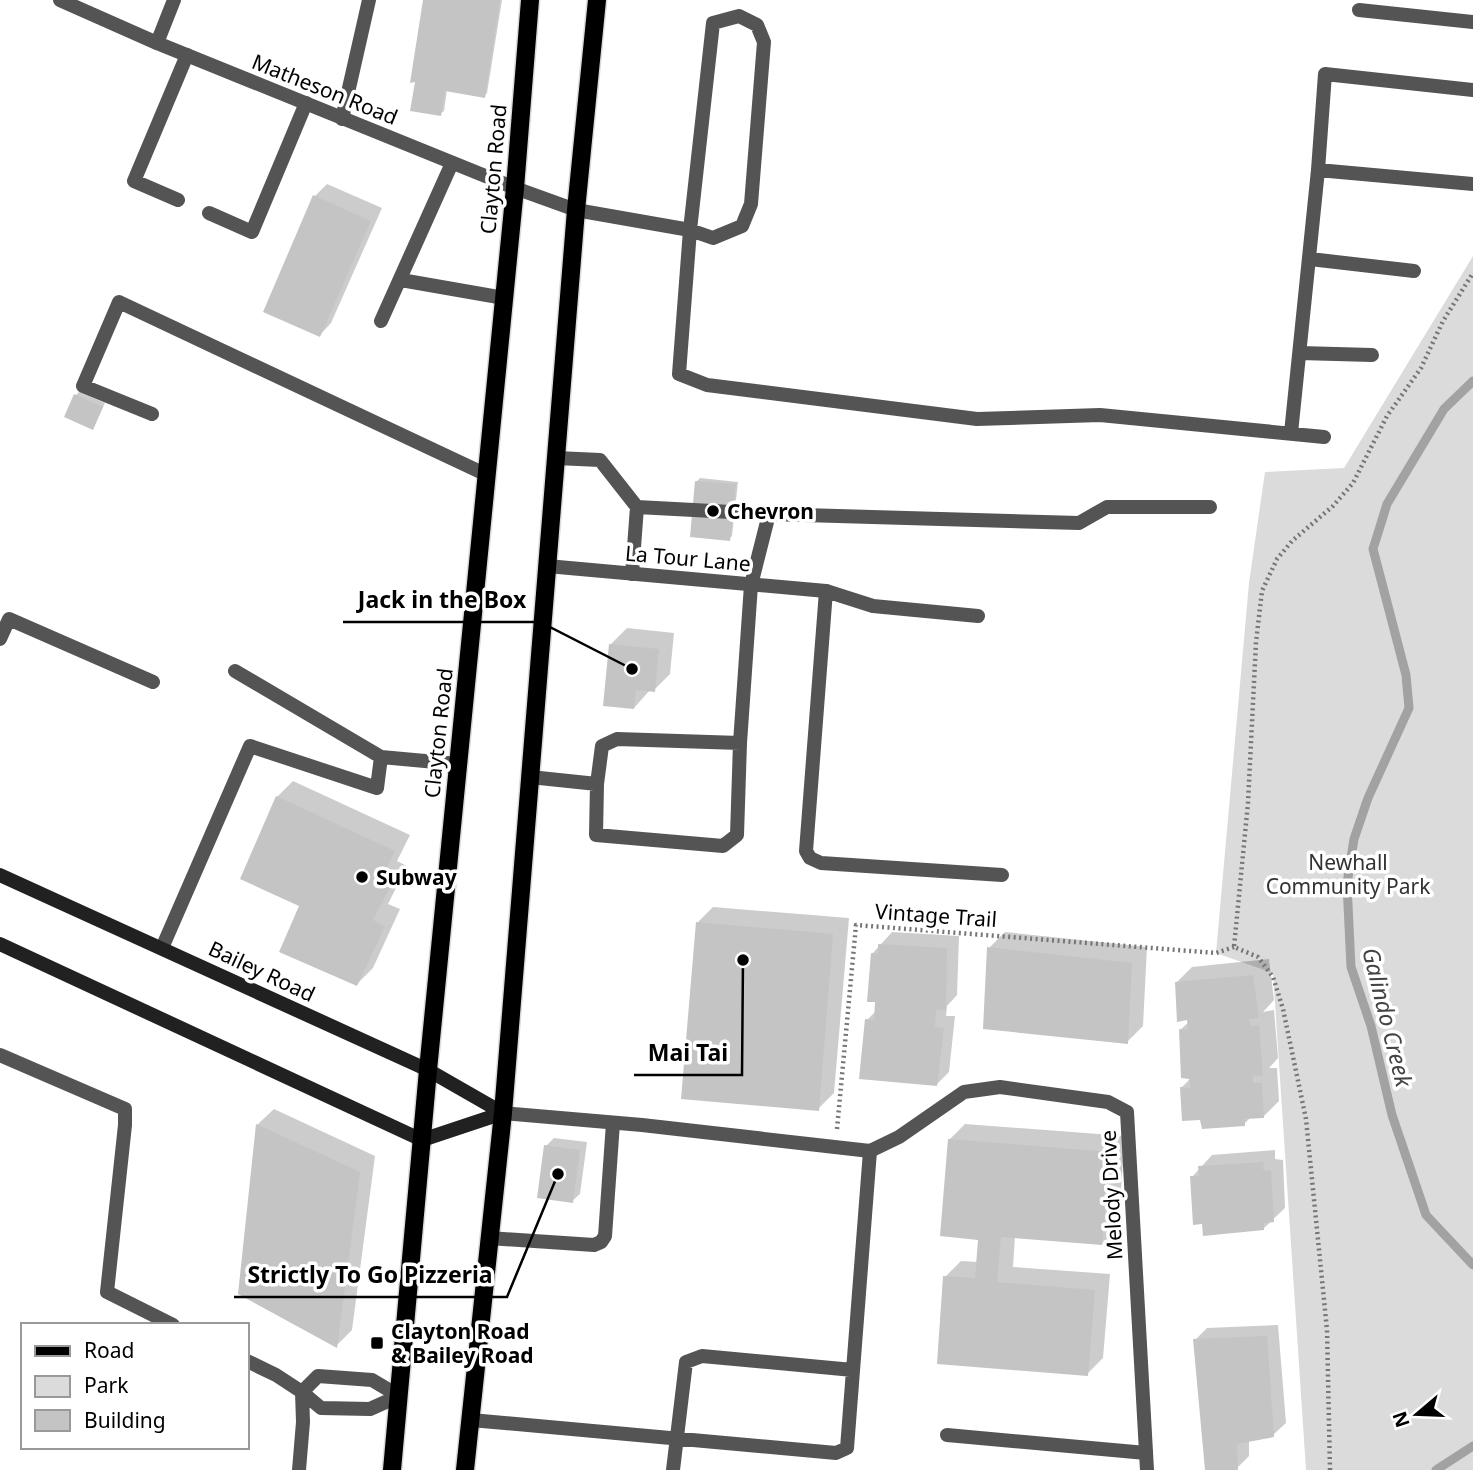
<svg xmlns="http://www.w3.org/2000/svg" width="1473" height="1470" font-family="'Noto Sans',sans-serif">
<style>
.green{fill:#dbdbdb}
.shadow{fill:#0003}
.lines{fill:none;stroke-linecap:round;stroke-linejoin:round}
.stream{stroke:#a2a2a2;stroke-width:9}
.building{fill:#c4c4c4}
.primary-casing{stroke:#dbdbdb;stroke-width:21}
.path{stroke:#767676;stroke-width:4.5;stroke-dasharray:2 3.5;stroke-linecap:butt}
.lane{stroke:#545454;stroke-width:14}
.street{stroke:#545454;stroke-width:14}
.secondary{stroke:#212121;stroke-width:14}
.primary{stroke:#000;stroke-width:18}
.poi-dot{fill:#000;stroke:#fff;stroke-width:2.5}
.labels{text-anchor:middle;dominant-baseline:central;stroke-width:7;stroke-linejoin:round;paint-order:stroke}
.street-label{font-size:21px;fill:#000;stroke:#fff}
.poi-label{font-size:21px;font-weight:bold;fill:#000;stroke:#fff;text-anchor:start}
.park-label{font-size:21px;fill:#323232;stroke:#fff}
.water-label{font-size:23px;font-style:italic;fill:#434343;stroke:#fff}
.leader{fill:none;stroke:#000;stroke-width:2.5}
.callout-dot{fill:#000;stroke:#fff;stroke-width:2.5}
.callout-label{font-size:23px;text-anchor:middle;font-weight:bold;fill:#000;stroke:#fff;stroke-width:7;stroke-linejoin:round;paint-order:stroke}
</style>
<rect width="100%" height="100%" fill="#fff"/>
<path class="green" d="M 1473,256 L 1473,1470 L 1306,1470 L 1273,973 L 1216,953 L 1249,583 L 1265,472 L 1344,468 Z"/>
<path class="shadow" d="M 425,0 L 502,0 L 487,93 L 484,96 L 447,90 L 444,111 L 440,114 Z
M 327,184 L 382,208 L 331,323 L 320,335 L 315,196 Z
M 79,392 L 105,403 L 93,428 L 76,395 Z
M 700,478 L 738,482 L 732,536 L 729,539 L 697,481 Z
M 627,628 L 674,633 L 670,674 L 654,690 L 650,690 L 634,708 L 611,644 Z
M 293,781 L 410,835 L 397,861 L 407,866 L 388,904 L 400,909 L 373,968 L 357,984 L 302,905 L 242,878 L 277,797 Z
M 713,907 L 849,918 L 834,1093 L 818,1109 L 697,923 Z
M 892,932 L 959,936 L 957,995 L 947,1006 L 946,1016 L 955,1016 L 949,1072 L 937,1084 L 867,1020 L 877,1010 L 872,954 Z
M 1005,932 L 1147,947 L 1143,1026 L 1127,1042 L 989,948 Z
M 1269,959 L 1274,1000 L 1263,1012 L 1274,1010 L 1278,1058 L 1269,1068 L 1277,1068 L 1279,1101 L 1263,1117 L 1251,1117 L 1244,1124 L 1202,1118 L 1181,1088 L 1191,1078 L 1181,1029 L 1189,1022 L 1176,983 L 1192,967 Z
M 274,1109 L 375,1156 L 352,1330 L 336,1346 L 239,1293 L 258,1124 Z
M 965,1124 L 1125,1136 L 1118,1228 L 1102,1244 L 1015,1236 L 1013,1267 L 1110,1274 L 1103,1358 L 1087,1374 L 945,1277 L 961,1261 L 978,1262 L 980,1238 L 949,1140 Z
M 554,1138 L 587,1142 L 580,1194 L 572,1201 L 546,1146 Z
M 1275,1150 L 1275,1159 L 1283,1160 L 1285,1208 L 1263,1229 L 1192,1177 L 1212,1155 Z
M 1278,1325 L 1286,1423 L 1273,1435 L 1249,1440 L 1249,1456 L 1237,1468 L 1195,1340 L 1207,1328 Z"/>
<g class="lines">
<path class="stream" d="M 1473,381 L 1444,409 L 1387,504 L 1373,549 L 1406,675 L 1409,708 L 1368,798 L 1354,839 L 1347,884 L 1351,967 L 1371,1026 L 1392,1115 L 1426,1215 L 1473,1265
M 1436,1470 L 1473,1446"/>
</g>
<path class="building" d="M 423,0 L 500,0 L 485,98 L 445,91 L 441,116 L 410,111 L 415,82 L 410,83 Z
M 313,195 L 371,221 L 320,337 L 263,312 Z
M 74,394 L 103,407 L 93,430 L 64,417 Z
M 695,481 L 736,484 L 730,541 L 690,537 Z
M 609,644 L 659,649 L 655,692 L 636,690 L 634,709 L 603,706 Z
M 276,796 L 395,851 L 382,877 L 393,882 L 373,920 L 385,926 L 357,986 L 279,952 L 299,906 L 240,879 Z
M 696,922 L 833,934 L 819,1111 L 681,1099 Z
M 878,944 L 947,948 L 946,1009 L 936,1010 L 935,1027 L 944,1028 L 937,1086 L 859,1079 L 865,1019 L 874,1020 L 875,1002 L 867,1002 L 871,953 L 878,954 Z
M 987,947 L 1132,963 L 1128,1044 L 983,1029 Z
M 1253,975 L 1259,1018 L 1249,1019 L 1250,1026 L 1259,1025 L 1263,1076 L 1253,1075 L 1253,1083 L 1262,1083 L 1264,1118 L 1245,1119 L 1245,1126 L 1202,1129 L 1200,1120 L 1182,1121 L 1180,1087 L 1191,1088 L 1189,1079 L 1181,1078 L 1179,1029 L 1188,1030 L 1187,1020 L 1177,1022 L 1175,982 Z
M 256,1124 L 360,1172 L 337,1348 L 238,1294 Z
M 948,1139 L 1110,1152 L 1102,1245 L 1001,1237 L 997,1282 L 1095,1290 L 1088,1376 L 937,1364 L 943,1276 L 975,1278 L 978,1240 L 940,1236 Z
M 544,1145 L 580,1150 L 573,1203 L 537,1198 Z
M 1264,1162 L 1263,1170 L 1271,1171 L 1274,1222 L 1264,1223 L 1264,1230 L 1203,1236 L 1202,1224 L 1193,1225 L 1190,1176 L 1199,1176 L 1198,1166 Z
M 1267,1336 L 1274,1437 L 1237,1444 L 1238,1470 L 1205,1470 L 1193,1339 Z"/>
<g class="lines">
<defs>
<path id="primary" d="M 392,1470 L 428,1070 L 515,188 L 530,0
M 465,1470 L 503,1113 L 576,210 L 597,0"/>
</defs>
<use href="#primary" class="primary-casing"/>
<path class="path" d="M 837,1129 L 856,925 L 1216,953 L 1234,947
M 1330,1470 L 1327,1330 L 1306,1119 L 1283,1009 L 1273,977 L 1258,957 L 1234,947 L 1248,803 L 1256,642 L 1262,591 L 1277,559 L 1292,541 L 1333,506 L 1353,483 L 1387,416 L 1421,368 L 1443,321 L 1473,273"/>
<path class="lane" d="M 1359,10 L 1473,22
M 157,43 L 174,0
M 342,119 L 369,0
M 1318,170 L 1473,184
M 178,200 L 134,181 L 187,55
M 576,210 L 690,230 L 713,238 L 742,226 L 751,204 L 764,42 L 757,25 L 739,16 L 713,23 L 690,230 L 679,374 L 707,385 L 977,419 L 1100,415 L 1324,437
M 209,213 L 252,232 L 306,103
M 1310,259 L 1414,271
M 401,280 L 504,298
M 381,321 L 452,163
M 1300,353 L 1372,355
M 152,414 L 83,386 L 119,302 L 487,475
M 1291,433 L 1318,170 L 1325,74 L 1473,90
M 556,458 L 600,460 L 637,507 L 769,514
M 632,574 L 637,507
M 978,616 L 873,606 L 826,591 L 806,851 L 810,858 L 821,863 L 1002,875
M 0,639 L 9,619 L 153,682
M 235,671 L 381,757 L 458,764
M 740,743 L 617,739 L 602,746 L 597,784 L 596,835 L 723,846 L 737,835 L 740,743 L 751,585 L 769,514 L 1079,523 L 1107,507 L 1210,507
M 530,777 L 597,784
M 162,948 L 250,746 L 377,788 L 381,757
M 0,1055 L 125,1109 L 125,1125 L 107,1292 L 173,1325
M 489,1238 L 594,1245 L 601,1242 L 605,1236 L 613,1123
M 247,1361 L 276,1375 L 302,1392 L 303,1422 L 299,1470
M 318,1376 L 372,1380 L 399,1396 L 370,1409 L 321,1408 L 302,1392 Z
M 471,1420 L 836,1453 L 847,1448 L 870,1151
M 947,1435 L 1146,1453
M 673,1470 L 686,1362 L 702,1356 L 853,1370"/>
<path class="street" d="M 60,0 L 157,43 L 515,188 L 576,210
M 547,566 L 826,591
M 503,1113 L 642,1125 L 870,1151 L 899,1137 L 964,1092 L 1000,1087 L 1108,1102 L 1127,1112 L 1147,1470"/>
<path class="secondary" d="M 0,875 L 428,1070 L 503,1113
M 0,944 L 422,1140 L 503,1113"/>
<use href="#primary" class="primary"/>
</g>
<g class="poi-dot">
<circle cx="713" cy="511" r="7"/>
<circle cx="362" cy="877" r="7"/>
<rect x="370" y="1336" width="14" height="14" rx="3.5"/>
</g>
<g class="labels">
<g class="street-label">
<text transform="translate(325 89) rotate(22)">Matheson Road</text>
<text transform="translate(493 169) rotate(-85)">Clayton Road</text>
<text transform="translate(688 558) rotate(5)">La Tour Lane</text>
<text transform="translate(438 733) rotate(-84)">Clayton Road</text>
<text transform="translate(936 915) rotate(4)">Vintage Trail</text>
<text transform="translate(262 971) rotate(25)">Bailey Road</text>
<text transform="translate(1111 1195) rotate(-93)">Melody Drive</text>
</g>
<g class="poi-label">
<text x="727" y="511">Chevron</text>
<text x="376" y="877">Subway</text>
<text x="391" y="1331">Clayton Road<tspan x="391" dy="24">&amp; Bailey Road</tspan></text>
</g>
<g class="park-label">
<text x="1348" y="862">Newhall<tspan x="1348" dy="24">Community Park</tspan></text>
</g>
<g class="water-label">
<text transform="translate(1388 1017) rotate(76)">Galindo Creek</text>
</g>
</g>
<path class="leader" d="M632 669L540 622H343M743 960L742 1075H634M558 1174L507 1297H234"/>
<g class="callout-dot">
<circle cx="632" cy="669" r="7"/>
<circle cx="743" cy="960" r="7"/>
<circle cx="558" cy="1174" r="7"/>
</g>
<g class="callout-label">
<text x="442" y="608">Jack in the Box</text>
<text x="688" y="1061">Mai Tai</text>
<text x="370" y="1283">Strictly To Go Pizzeria</text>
</g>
<rect x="21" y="1323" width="228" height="126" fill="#ffffff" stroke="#999999" stroke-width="2"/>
<rect x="35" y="1346" width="35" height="10" fill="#000000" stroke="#999999" stroke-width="2"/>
<text x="84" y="1358" font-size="21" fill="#000000">Road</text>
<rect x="35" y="1376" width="35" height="21" fill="#dbdbdb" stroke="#999999" stroke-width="2"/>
<text x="84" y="1393" font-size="21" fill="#000000">Park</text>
<rect x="35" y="1410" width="35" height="21" fill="#c4c4c4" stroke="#999999" stroke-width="2"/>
<text x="84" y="1428" font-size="21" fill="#000000">Building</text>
<g transform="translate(1417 1414) rotate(251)" stroke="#ffffff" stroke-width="5" paint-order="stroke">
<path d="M0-5L12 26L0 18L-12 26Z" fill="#000000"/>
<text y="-10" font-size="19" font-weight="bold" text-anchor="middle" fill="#000000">N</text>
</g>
</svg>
